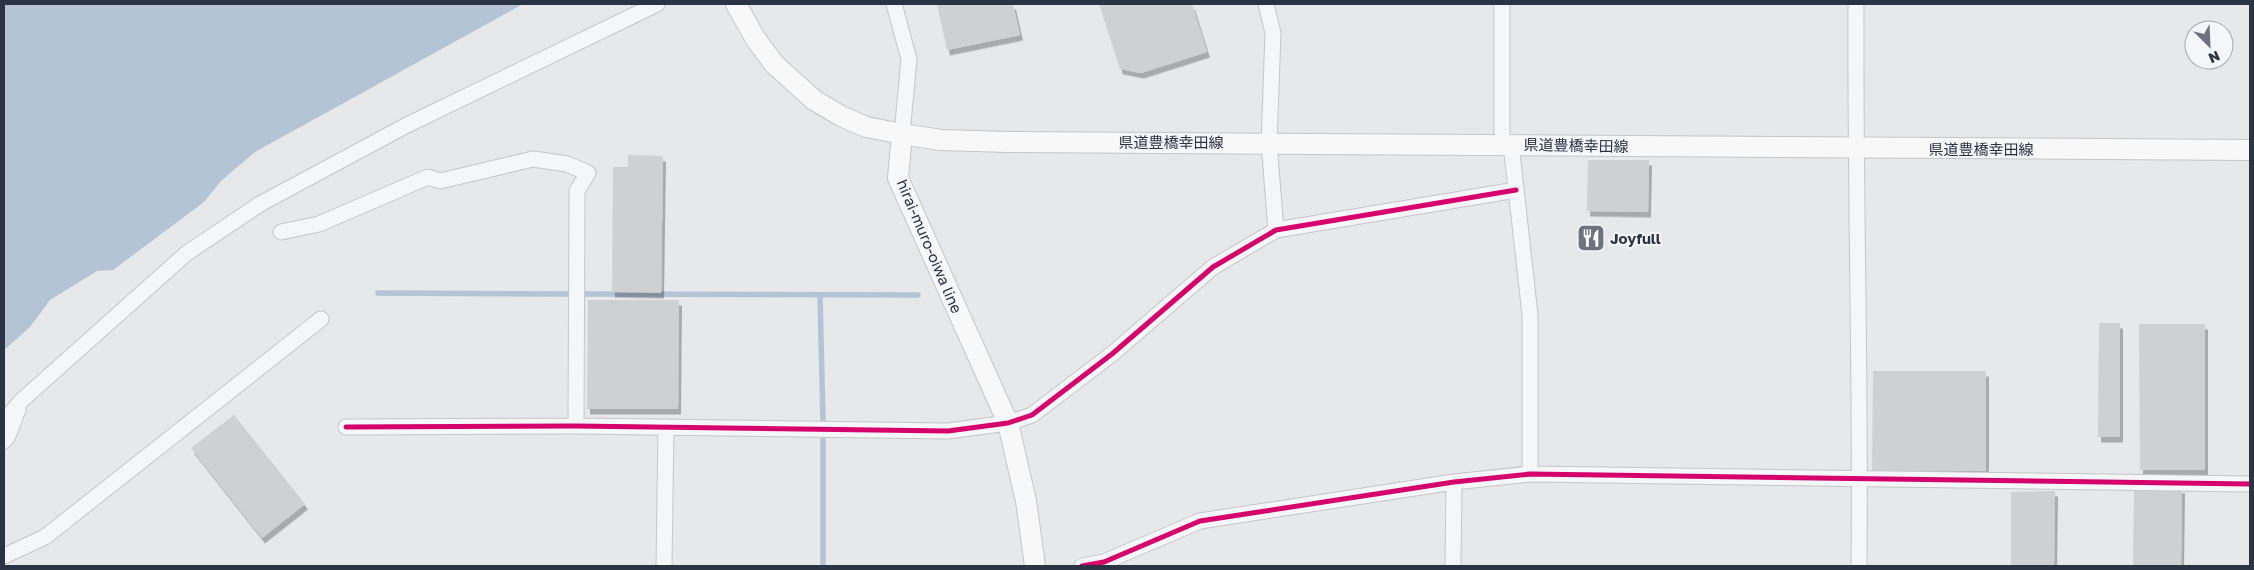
<svg xmlns="http://www.w3.org/2000/svg" width="2254" height="570" font-family="'Golos Text','Noto Sans JP',sans-serif">
<style>
.water{fill:#b4c4d5}
.lines{fill:none;stroke-linecap:round;stroke-linejoin:round}
.stream{stroke:#b4c4d5;stroke-width:5.5}
.building{fill:#ced0d3;filter:url(#shadow)}
.minor-casing{stroke:#c4c6c8;stroke-width:17}
.secondary-casing{stroke:#c4c6c8;stroke-width:22}
.minor{stroke:#f5f6f7;stroke-width:15}
.secondary{stroke:#f8f8f8;stroke-width:20}
.cycleway-casing{stroke:#f4f6f9;stroke-width:8}
.cycleway{stroke:#d6006c;stroke-width:5}
.labels{text-anchor:middle;dominant-baseline:central;stroke-width:4;stroke-linejoin:round;paint-order:stroke}
.street-label{font-size:15px;fill:#2b3445;stroke:#f4f6f9}
.poi-label{font-size:15px;font-weight:bold;fill:#2b3445;stroke:#f4f6f9;text-anchor:start}
</style>
<defs>
<filter id="shadow"><feDropShadow dx="3" dy="5.5" stdDeviation="0" flood-color="#0004"/></filter>
</defs>
<rect width="100%" height="100%" fill="#e6e8ea"/>
<path class="water" d="M 4,4 L 523,4 L 255,152 L 221,181 L 204,202 L 113,270 L 97,271 L 50,300 L 30,327 L 4,350 Z"/>
<g class="lines">
<path class="stream" d="M 378,293 L 568,294
M 582,294 L 918,295
M 820,295 L 823,421
M 823,566 L 823,440"/>
</g>
<path class="building" d="M 937,4 L 1013,4 L 1020,35 L 947,50 Z
M 1099,4 L 1192,4 L 1207,52 L 1141,73 L 1120,69 Z
M 628,155 L 663,156 L 661,293 L 612,292 L 613,167 L 628,167 Z
M 1588,160 L 1649,160 L 1648,212 L 1587,211 Z
M 588,300 L 679,300 L 678,409 L 587,409 Z
M 2099,323 L 2120,323 L 2120,437 L 2098,437 Z
M 2139,324 L 2205,324 L 2205,470 L 2140,470 Z
M 1873,371 L 1986,371 L 1986,471 L 1872,471 Z
M 234,415 L 305,504 L 262,538 L 191,448 Z
M 2134,487 L 2182,488 L 2181,566 L 2133,566 Z
M 2055,491 L 2054,566 L 2011,566 L 2011,492 Z"/>
<g class="lines">
<defs>
<path id="minor" d="M 894,4 L 909,59 L 902,134
M 1266,4 L 1273,33 L 1269,143 L 1276,230
M 1502,4 L 1502,144
M 1856,4 C 1855,191 1861,379 1859,566
M 1511,144 L 1530,315 L 1530,474
M 281,232 L 319,224 L 428,177 L 440,181 L 533,159 L 567,164 L 588,173 L 577,191 L 576,426
M 4,421 L 21,401 L 187,253 L 260,204 L 407,125 L 657,4
M 346,427 L 576,426 L 948,431 L 1008,423 L 1032,415 L 1112,354 L 1213,267 L 1276,230 L 1516,190
M 4,441 L 8,436 L 18,410
M 4,556 L 45,537 L 321,319
M 664,566 L 666,427
M 1082,566 L 1104,562 L 1200,521 L 1454,482 L 1530,474 L 2250,484
M 1453,566 L 1454,482"/>
<path id="secondary" d="M 736,4 L 755,38 L 774,64 L 814,100 L 841,116 L 866,127 L 902,134 L 941,140 L 1008,142 C 1422,143 1836,149 2250,150
M 902,134 L 898,178 L 1008,423 L 1026,501 L 1035,566"/>
</defs>
<use href="#minor" class="minor-casing"/>
<use href="#secondary" class="secondary-casing"/>
<use href="#minor" class="minor"/>
<use href="#secondary" class="secondary"/>
<defs>
<path id="cycleway" d="M 346,427 L 576,426 L 948,431 L 1008,423 L 1032,415 L 1112,354 L 1213,267 L 1276,230 L 1516,190
M 1082,566 L 1104,562 L 1200,521 L 1454,482 L 1530,474 L 2250,484"/>
</defs>
<use href="#cycleway" class="cycleway-casing"/>
<use href="#cycleway" class="cycleway"/>
</g>
<defs>
<symbol id="restaurant-square" viewBox="-11 -11 22 22"><rect x="-9" y="-9" width="18" height="18" rx="4" fill="#6c737f" stroke="#f4f6f9"/><path d="M-5-6h1v4h1v-4h1v4h1v-4h1v5L-1.5 .5V6h-2V.5L-5-1ZM5-6V6H3V1.5H1.5Q1.5-4 5-6Z" fill="#fff"/></symbol>
</defs>
<g fill-rule="evenodd">
<use href="#restaurant-square" x="1575" y="222" width="32" height="32"/>
</g>
<g class="labels">
<g class="street-label">
<text x="1171" y="142">県道豊橋幸田線</text>
<text transform="translate(1576 145) rotate(1)">県道豊橋幸田線</text>
<text x="1981" y="149">県道豊橋幸田線</text>
<text transform="translate(930 246) rotate(67)">hirai-muro-oiwa line</text>
</g>
<g class="poi-label">
<text x="1610" y="238">Joyfull</text>
</g>
</g>
<rect width="2254" height="570" fill="none" stroke="#2b3445" stroke-width="10"/>
<g transform="translate(2209 45) rotate(156)"><circle r="24" fill="#f4f6f9" stroke="#a4a8b1"/>
<path d="M0-4L9 19L0 12L-9 19Z" fill="#6c737f"/>
<text y="-8" font-size="14" font-weight="bold" text-anchor="middle" fill="#2b3445">N</text>
</g>
</svg>
